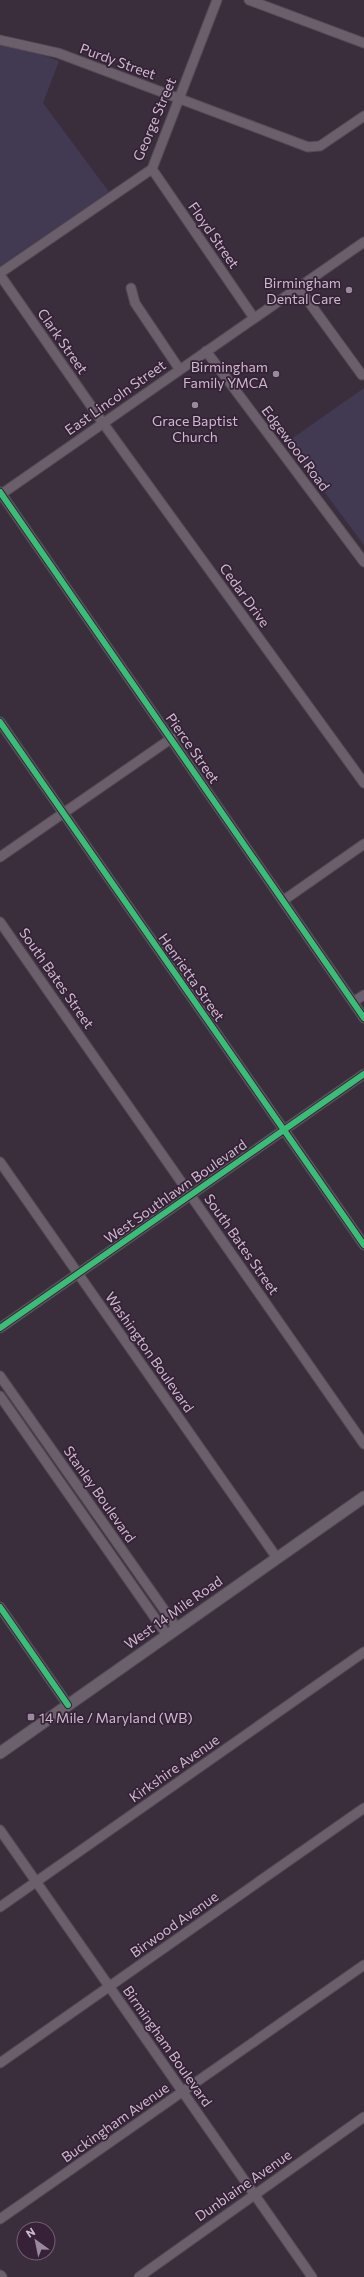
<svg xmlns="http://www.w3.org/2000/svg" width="364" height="2277" font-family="Commissioner,sans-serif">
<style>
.park{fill:#413a52}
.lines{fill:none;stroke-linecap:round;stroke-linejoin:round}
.minor-casing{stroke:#544b55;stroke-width:11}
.major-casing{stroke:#584c59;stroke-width:13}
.minor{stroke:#6a5f6a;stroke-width:9}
.major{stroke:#6b616c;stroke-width:11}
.cycleway-casing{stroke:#362138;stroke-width:8}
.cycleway{stroke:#3abd76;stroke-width:6}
.poi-dot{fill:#99899a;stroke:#362138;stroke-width:1.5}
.labels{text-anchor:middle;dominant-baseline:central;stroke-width:3.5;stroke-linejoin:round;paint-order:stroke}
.street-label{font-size:14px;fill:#cbbacc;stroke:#362138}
.poi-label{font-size:14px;fill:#cbbacc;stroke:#362138;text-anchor:end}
</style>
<rect width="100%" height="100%" fill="#3b2e3c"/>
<path class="park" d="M 0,46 L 40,54 L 59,61 L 43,103 L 109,192 L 0,266 Z
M 364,388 L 364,545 L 287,442 Z"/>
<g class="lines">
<defs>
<path id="minor" d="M 249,0 L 364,43
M 0,40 L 58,53 L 308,147 L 320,146 L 364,116
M 152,169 L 254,318
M 0,273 L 152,169 L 217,0
M 0,275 L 103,423 L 364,783
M 298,287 L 362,375
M 131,288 L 135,303 L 180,370
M 206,351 L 364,562
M 0,492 L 364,1018
M 0,495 L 364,242
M 0,722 L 364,1245
M 0,857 L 172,738
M 284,900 L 364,844
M 0,922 L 364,1444
M 353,1002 L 364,995
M 0,1162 L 277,1558
M 0,1328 L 364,1074
M 0,1376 L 177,1628
M 0,1396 L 167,1635
M 0,1607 L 68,1705
M 0,1830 L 312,2277
M 0,1907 L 364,1652
M 0,2063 L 364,1808
M 0,2219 L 364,1965
M 139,2277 L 364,2117"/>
<path id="major" d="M 0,1753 L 364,1497
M 0,2276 L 1,2277"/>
</defs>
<use href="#minor" class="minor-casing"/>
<use href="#major" class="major-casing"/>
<use href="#minor" class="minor"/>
<use href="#major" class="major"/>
<defs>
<path id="cycleway" d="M 0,492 L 364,1018
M 0,722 L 364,1245
M 0,1328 L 364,1074
M 0,1607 L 68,1705"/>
</defs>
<use href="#cycleway" class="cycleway-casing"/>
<use href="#cycleway" class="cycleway"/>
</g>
<g class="poi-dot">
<circle cx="349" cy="290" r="4"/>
<circle cx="276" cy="374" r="4"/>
<circle cx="195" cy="405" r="4"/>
<rect x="27" y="1713" width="8" height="8" rx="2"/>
</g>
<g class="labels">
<g class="street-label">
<text transform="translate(118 61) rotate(20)">Purdy Street</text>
<text transform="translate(154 119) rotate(-67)">George Street</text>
<text transform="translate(214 235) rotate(55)">Floyd Street</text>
<text transform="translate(63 341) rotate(55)">Clark Street</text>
<text transform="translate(115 397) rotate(-35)">East Lincoln Street</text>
<text transform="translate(296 448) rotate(53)">Edgewood Road</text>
<text transform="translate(245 595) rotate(54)">Cedar Drive</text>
<text transform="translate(193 748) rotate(55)">Pierce Street</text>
<text transform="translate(192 977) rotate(55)">Henrietta Street</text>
<text transform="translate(57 978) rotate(55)">South Bates Street</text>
<text transform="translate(175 1191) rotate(-35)">West Southlawn Boulevard</text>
<text transform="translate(242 1244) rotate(55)">South Bates Street</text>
<text transform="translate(150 1352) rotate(55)">Washington Boulevard</text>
<text transform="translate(100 1494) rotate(55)">Stanley Boulevard</text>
<text transform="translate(173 1612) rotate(-35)">West 14 Mile Road</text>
<text transform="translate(174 1768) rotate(-35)">Kirkshire Avenue</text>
<text transform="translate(174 1924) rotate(-35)">Birwood Avenue</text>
<text transform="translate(168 2046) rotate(55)">Birmingham Boulevard</text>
<text transform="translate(115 2122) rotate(-35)">Buckingham Avenue</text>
<text transform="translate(243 2185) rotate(-35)">Dunblaine Avenue</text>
</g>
<g class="poi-label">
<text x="341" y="282">Birmingham<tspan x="341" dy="16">Dental Care</tspan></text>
<text x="268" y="366">Birmingham<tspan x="268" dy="16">Family YMCA</tspan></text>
<text x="195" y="420" text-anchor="middle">Grace Baptist<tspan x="195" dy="16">Church</tspan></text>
<text x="39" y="1717" text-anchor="start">14 Mile / Maryland (WB)</text>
</g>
</g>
<g transform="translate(36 2241) rotate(327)"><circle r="19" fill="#362138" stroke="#725e73"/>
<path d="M0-3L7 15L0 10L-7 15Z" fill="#99899a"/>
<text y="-6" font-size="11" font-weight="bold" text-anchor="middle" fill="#cbbacc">N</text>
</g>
</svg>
